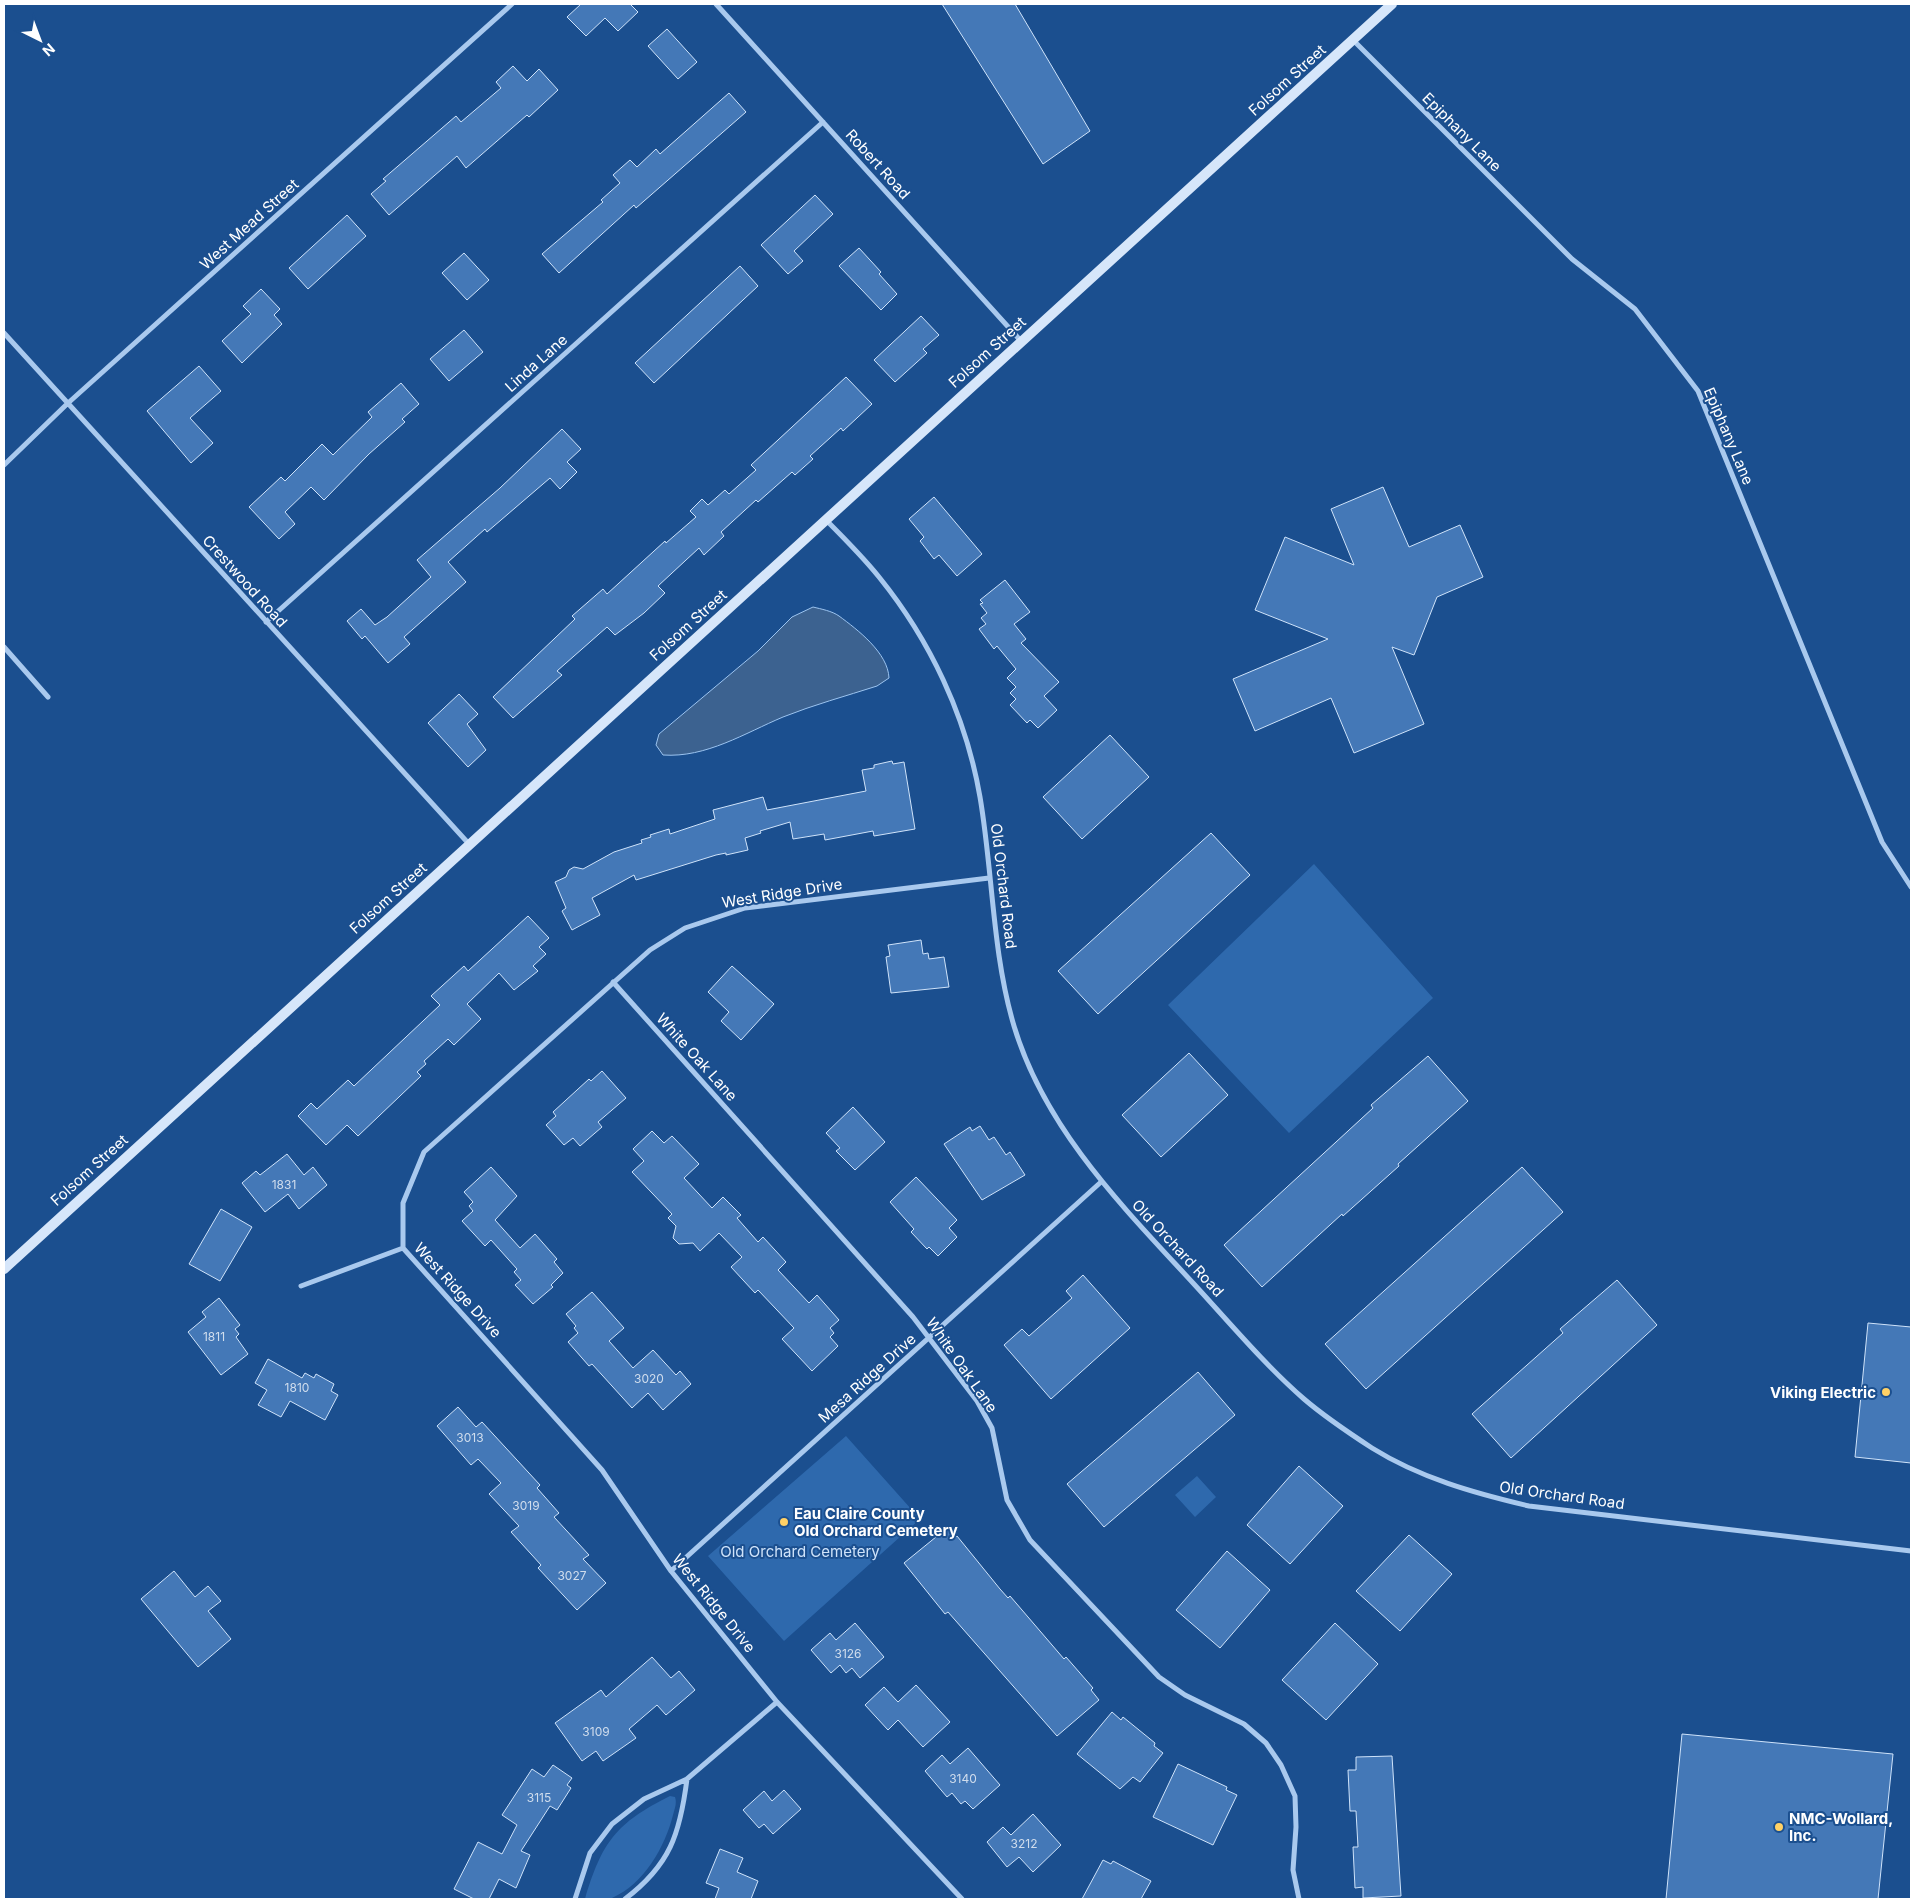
<svg xmlns="http://www.w3.org/2000/svg" width="1915" height="1903" font-family="Inter,sans-serif">
<style>
.green{fill:#2e69ad}
.water{fill:#3c6290;stroke:#9cc4f0}
.building{fill:#4478b7;stroke:#cfe3fa}
.lines{fill:none;stroke-linecap:round;stroke-linejoin:round}
.street{stroke:#a9c9ee;stroke-width:5}
.secondary{stroke:#d6e6fa;stroke-width:10}
.poi-dot{fill:#ffd166;stroke:#1b4f8f;stroke-width:2}
.labels{text-anchor:middle;dominant-baseline:central;stroke-width:4;stroke-linejoin:round;paint-order:stroke}
.number-label{font-size:12px;fill:#d0dded}
.street-label{font-size:15px;fill:#fff;stroke:#1b4f8f}
.poi-label{font-size:15px;font-weight:bold;fill:#fff;stroke:#1b4f8f;text-anchor:start}
.park-label{font-size:15px;fill:#cfe3fa;stroke:#1b4f8f}
</style>
<rect width="100%" height="100%" fill="#1b4f8f"/>
<path class="green" d="M 1314,864 L 1433,998 L 1289,1133 L 1168,1005 Z
M 846,1436 L 920,1519 L 784,1641 L 708,1556 Z
M 1197,1476 L 1216,1497 L 1195,1517 L 1175,1495 Z
M 670,1796 L 675,1797 C 677,1803 675,1808 673,1815 C 665,1847 644,1884 612,1898 C 605,1901 593,1899 585,1899 C 602,1842 616,1823 670,1796 Z"/>
<path class="water" d="M 813,607 C 821,609 832,611 839,616 C 858,630 888,653 889,678 L 877,686 C 846,696 813,705 783,717 C 745,733 706,758 663,755 L 656,745 L 659,734 L 758,651 L 792,617 Z"/>
<path class="building" d="M 581,4 L 630,4 L 638,12 L 618,31 L 605,18 L 586,36 L 567,17 Z
M 942,4 L 1015,4 L 1090,131 L 1043,164 Z
M 667,29 L 697,62 L 678,79 L 648,46 Z
M 513,66 L 527,81 L 539,69 L 558,90 L 529,117 L 527,115 L 466,168 L 457,156 L 389,215 L 371,194 L 386,181 L 383,179 L 456,116 L 461,122 L 501,88 L 496,82 Z
M 729,93 L 746,112 L 636,208 L 634,205 L 559,273 L 542,254 L 603,202 L 601,200 L 620,183 L 613,175 L 630,160 L 637,167 L 656,149 L 660,154 Z
M 815,195 L 833,214 L 794,251 L 803,261 L 788,274 L 761,245 Z
M 347,215 L 366,236 L 308,289 L 289,268 Z
M 859,248 L 881,272 L 879,274 L 897,294 L 881,310 L 839,266 Z
M 464,253 L 489,280 L 467,300 L 442,273 Z
M 740,266 L 758,286 L 654,383 L 635,363 Z
M 261,289 L 280,309 L 274,315 L 282,324 L 242,363 L 222,341 L 251,314 L 243,306 Z
M 921,316 L 939,335 L 923,349 L 927,353 L 895,382 L 874,360 Z
M 464,330 L 483,352 L 449,381 L 430,359 Z
M 199,366 L 221,391 L 190,418 L 213,443 L 191,463 L 147,411 Z
M 846,377 L 872,404 L 843,431 L 841,428 L 810,456 L 813,459 L 795,475 L 792,472 L 758,502 L 756,500 L 721,532 L 724,536 L 704,555 L 699,548 L 658,586 L 665,593 L 644,613 L 615,635 L 607,627 L 557,671 L 562,675 L 513,718 L 493,697 L 575,619 L 572,616 L 603,589 L 607,594 L 665,541 L 666,543 L 696,517 L 690,511 L 702,499 L 708,505 L 725,490 L 729,494 L 756,470 L 751,465 Z
M 401,383 L 419,404 L 402,419 L 405,422 L 369,454 L 324,500 L 311,487 L 285,512 L 295,524 L 279,539 L 249,507 L 281,477 L 285,481 L 322,444 L 333,455 L 372,417 L 368,412 Z
M 562,429 L 581,449 L 567,462 L 577,472 L 560,489 L 550,478 L 487,532 L 485,529 L 448,562 L 466,582 L 404,637 L 410,644 L 388,663 L 365,636 L 362,639 L 347,621 L 361,609 L 375,625 L 387,617 L 431,577 L 417,560 L 500,488 Z
M 1383,487 L 1409,547 L 1460,525 L 1483,577 L 1437,597 L 1414,655 L 1392,647 L 1424,724 L 1354,753 L 1331,698 L 1255,731 L 1233,679 L 1328,639 L 1255,610 L 1285,537 L 1354,565 L 1331,509 Z
M 934,497 L 982,554 L 957,576 L 939,555 L 934,559 L 920,541 L 924,537 L 909,519 Z
M 1005,580 L 1030,612 L 1014,624 L 1026,639 L 1021,643 L 1059,682 L 1044,696 L 1057,710 L 1038,728 L 1030,720 L 1027,723 L 1010,705 L 1016,699 L 1010,693 L 1016,687 L 1007,678 L 1016,669 L 997,646 L 994,649 L 979,629 L 986,624 L 981,618 L 987,613 L 980,604 L 983,603 L 980,600 Z
M 459,694 L 478,714 L 467,724 L 486,750 L 468,767 L 428,723 Z
M 1110,735 L 1149,777 L 1082,839 L 1043,797 Z
M 892,761 L 893,764 L 904,762 L 915,829 L 874,836 L 873,831 L 825,840 L 824,834 L 793,839 L 790,822 L 760,831 L 761,833 L 745,838 L 748,850 L 726,855 L 726,853 L 716,855 L 636,880 L 634,875 L 592,898 L 600,915 L 572,930 L 562,911 L 566,908 L 555,882 L 566,877 L 569,870 L 574,867 L 583,869 L 614,852 L 642,843 L 641,840 L 651,837 L 650,835 L 669,829 L 670,834 L 715,819 L 713,810 L 763,797 L 767,810 L 866,791 L 862,770 L 874,768 L 874,765 Z
M 1211,833 L 1250,875 L 1098,1014 L 1058,971 Z
M 528,916 L 549,938 L 539,947 L 546,954 L 533,966 L 538,971 L 514,990 L 499,973 L 467,1004 L 481,1019 L 454,1045 L 448,1039 L 424,1061 L 426,1064 L 417,1072 L 421,1076 L 358,1136 L 347,1125 L 326,1145 L 298,1116 L 311,1103 L 317,1109 L 348,1080 L 354,1086 L 440,1005 L 431,996 L 464,966 L 468,971 Z
M 921,940 L 923,954 L 928,953 L 929,959 L 944,957 L 949,987 L 891,993 L 886,957 L 890,956 L 888,945 Z
M 732,966 L 774,1004 L 741,1040 L 721,1021 L 729,1012 L 708,992 Z
M 1189,1053 L 1228,1095 L 1161,1157 L 1122,1115 Z
M 1428,1056 L 1468,1101 L 1398,1164 L 1399,1166 L 1343,1216 L 1342,1214 L 1262,1287 L 1224,1245 L 1373,1108 L 1371,1105 Z
M 602,1071 L 626,1098 L 598,1122 L 602,1127 L 580,1146 L 573,1138 L 564,1145 L 546,1125 L 556,1116 L 553,1112 L 589,1079 L 591,1081 Z
M 853,1107 L 885,1142 L 855,1170 L 836,1151 L 840,1148 L 826,1133 Z
M 980,1126 L 989,1140 L 994,1137 L 1006,1155 L 1010,1152 L 1025,1175 L 982,1200 L 944,1144 L 970,1127 L 972,1131 Z
M 652,1131 L 664,1143 L 672,1136 L 699,1164 L 684,1178 L 712,1208 L 723,1197 L 741,1215 L 737,1218 L 758,1242 L 763,1237 L 786,1262 L 778,1270 L 809,1303 L 817,1295 L 839,1320 L 830,1328 L 834,1333 L 830,1337 L 838,1346 L 812,1371 L 782,1339 L 794,1328 L 758,1290 L 755,1293 L 731,1267 L 742,1257 L 719,1233 L 700,1251 L 693,1243 L 679,1244 L 673,1238 L 676,1226 L 668,1218 L 672,1214 L 632,1172 L 644,1161 L 633,1149 Z
M 287,1154 L 304,1175 L 313,1167 L 327,1185 L 299,1209 L 288,1194 L 265,1212 L 242,1183 L 256,1171 L 260,1175 Z
M 491,1167 L 517,1196 L 495,1220 L 520,1248 L 535,1234 L 557,1259 L 554,1262 L 563,1273 L 551,1285 L 553,1287 L 533,1304 L 515,1285 L 521,1280 L 514,1272 L 517,1269 L 491,1240 L 485,1246 L 462,1221 L 473,1211 L 469,1206 L 473,1202 L 464,1192 Z
M 1522,1167 L 1563,1212 L 1366,1389 L 1325,1344 Z
M 916,1177 L 957,1220 L 949,1228 L 957,1237 L 938,1256 L 929,1247 L 927,1249 L 911,1232 L 914,1229 L 890,1202 Z
M 221,1209 L 252,1227 L 220,1281 L 189,1264 Z
M 1083,1275 L 1130,1328 L 1051,1399 L 1004,1345 L 1022,1329 L 1029,1336 L 1072,1298 L 1066,1291 Z
M 1617,1280 L 1657,1325 L 1511,1458 L 1472,1414 L 1563,1333 L 1560,1329 Z
M 592,1292 L 624,1328 L 609,1341 L 633,1368 L 653,1350 L 676,1375 L 680,1371 L 691,1384 L 663,1410 L 648,1393 L 632,1408 L 592,1364 L 589,1366 L 568,1342 L 578,1333 L 574,1328 L 576,1326 L 566,1314 Z
M 219,1298 L 240,1325 L 235,1329 L 239,1334 L 236,1337 L 248,1354 L 221,1375 L 188,1332 L 206,1317 L 202,1312 Z
M 1868,1323 L 1911,1327 L 1911,1463 L 1855,1457 Z
M 268,1359 L 302,1378 L 305,1373 L 314,1378 L 316,1374 L 334,1384 L 331,1391 L 338,1395 L 325,1420 L 290,1401 L 281,1417 L 258,1405 L 267,1390 L 255,1383 Z
M 1198,1372 L 1235,1415 L 1104,1527 L 1067,1484 Z
M 458,1407 L 476,1427 L 482,1422 L 540,1485 L 537,1488 L 559,1513 L 554,1517 L 589,1555 L 583,1559 L 606,1583 L 577,1610 L 538,1568 L 541,1565 L 511,1532 L 519,1526 L 489,1494 L 501,1483 L 478,1459 L 471,1465 L 437,1426 Z
M 1299,1466 L 1343,1506 L 1290,1564 L 1247,1525 Z
M 947,1528 L 955,1538 L 957,1536 L 1000,1589 L 1008,1598 L 1010,1596 L 1064,1659 L 1066,1657 L 1093,1688 L 1091,1690 L 1099,1700 L 1057,1736 L 948,1612 L 945,1614 L 904,1563 Z
M 1409,1535 L 1452,1574 L 1400,1631 L 1356,1591 Z
M 1227,1551 L 1270,1590 L 1220,1648 L 1176,1610 Z
M 174,1571 L 195,1597 L 208,1586 L 221,1601 L 208,1611 L 231,1639 L 198,1667 L 141,1599 Z
M 855,1623 L 884,1657 L 860,1678 L 852,1668 L 846,1673 L 840,1665 L 831,1673 L 811,1650 L 830,1633 L 836,1640 Z
M 1335,1623 L 1378,1664 L 1326,1720 L 1282,1680 Z
M 652,1657 L 671,1678 L 679,1671 L 695,1690 L 666,1715 L 657,1705 L 629,1729 L 636,1738 L 603,1761 L 596,1751 L 582,1761 L 555,1723 L 601,1690 L 606,1697 Z
M 916,1685 L 950,1722 L 923,1747 L 898,1720 L 888,1730 L 865,1705 L 884,1687 L 898,1702 Z
M 1112,1712 L 1121,1720 L 1123,1717 L 1155,1743 L 1154,1746 L 1163,1753 L 1140,1782 L 1133,1777 L 1120,1789 L 1077,1754 Z
M 1682,1734 L 1893,1754 L 1878,1899 L 1666,1899 Z
M 968,1748 L 1000,1785 L 973,1809 L 965,1801 L 961,1804 L 952,1793 L 947,1797 L 925,1771 L 942,1755 L 950,1764 Z
M 1392,1756 L 1401,1896 L 1363,1898 L 1363,1887 L 1355,1888 L 1353,1847 L 1358,1847 L 1356,1811 L 1350,1811 L 1348,1770 L 1356,1770 L 1356,1757 Z
M 1178,1764 L 1227,1787 L 1226,1790 L 1237,1795 L 1213,1845 L 1153,1817 Z
M 553,1765 L 572,1778 L 567,1785 L 571,1788 L 557,1810 L 550,1806 L 521,1851 L 530,1855 L 516,1888 L 499,1879 L 489,1899 L 474,1899 L 454,1889 L 478,1842 L 502,1854 L 517,1825 L 502,1815 L 532,1769 L 544,1777 Z
M 784,1790 L 801,1809 L 773,1834 L 764,1824 L 759,1828 L 743,1810 L 764,1791 L 772,1801 Z
M 1033,1814 L 1061,1845 L 1033,1872 L 1019,1857 L 1007,1867 L 987,1842 L 1003,1827 L 1011,1835 Z
M 720,1849 L 743,1858 L 737,1872 L 758,1881 L 751,1899 L 715,1899 L 719,1888 L 706,1883 Z
M 1103,1860 L 1111,1864 L 1113,1861 L 1151,1881 L 1141,1899 L 1082,1899 Z"/>
<g class="lines">
<path class="street" d="M 716,4 L 1021,341
M 1353,40 L 1572,259 L 1635,309 L 1698,391 L 1882,842 L 1911,887
M 4,333 L 469,844
M 4,465 L 67,404 L 512,4
M 826,520 C 844,538 863,557 879,577 C 930,640 966,716 980,797 C 993,873 992,952 1014,1026 C 1045,1129 1122,1206 1193,1283 C 1229,1322 1264,1364 1304,1399 C 1325,1417 1349,1433 1372,1448 C 1420,1478 1474,1493 1529,1506 L 1911,1551
M 266,622 L 823,122
M 4,647 L 48,697
M 613,982 L 913,1317 L 977,1401 L 992,1428 L 1007,1500 L 1030,1540 L 1159,1677 L 1185,1695 L 1244,1724 L 1266,1743 L 1281,1765 L 1295,1796 L 1296,1827 L 1293,1870 L 1299,1899
M 301,1286 L 403,1248
M 671,1571 L 1101,1182
M 575,1899 L 590,1853 L 612,1824 L 644,1799 L 687,1779 L 777,1702
M 625,1899 C 670,1865 680,1834 687,1779
M 962,1899 L 777,1702 L 671,1571 L 602,1470 L 403,1248 L 403,1203 L 424,1152 L 650,950 L 685,928 L 745,908 L 989,878"/>
<path class="secondary" d="M 4,1269 L 1392,4"/>
</g>
<g class="poi-dot">
<circle cx="1886" cy="1392" r="5"/>
<circle cx="784" cy="1522" r="5"/>
<circle cx="1779" cy="1827" r="5"/>
</g>
<g class="labels">
<g class="number-label">
<text x="284" y="1184">1831</text>
<text x="214" y="1336">1811</text>
<text x="649" y="1378">3020</text>
<text x="297" y="1387">1810</text>
<text x="470" y="1437">3013</text>
<text x="526" y="1505">3019</text>
<text x="572" y="1575">3027</text>
<text x="848" y="1653">3126</text>
<text x="596" y="1731">3109</text>
<text x="963" y="1778">3140</text>
<text x="539" y="1797">3115</text>
<text x="1024" y="1843">3212</text>
</g>
<g class="street-label">
<text transform="translate(1287 80) rotate(-42)">Folsom Street</text>
<text transform="translate(1462 132) rotate(45)">Epiphany Lane</text>
<text transform="translate(878 164) rotate(48)">Robert Road</text>
<text transform="translate(249 224) rotate(-42)">West Mead Street</text>
<text transform="translate(987 352) rotate(-42)">Folsom Street</text>
<text transform="translate(536 363) rotate(-42)">Linda Lane</text>
<text transform="translate(1729 436) rotate(67)">Epiphany Lane</text>
<text transform="translate(245 581) rotate(48)">Crestwood Road</text>
<text transform="translate(688 625) rotate(-42)">Folsom Street</text>
<text transform="translate(1004 886) rotate(83)">Old Orchard Road</text>
<text transform="translate(782 893) rotate(-9)">West Ridge Drive</text>
<text transform="translate(388 898) rotate(-42)">Folsom Street</text>
<text transform="translate(697 1057) rotate(48)">White Oak Lane</text>
<text transform="translate(89 1170) rotate(-42)">Folsom Street</text>
<text transform="translate(1178 1248) rotate(47)">Old Orchard Road</text>
<text transform="translate(458 1290) rotate(48)">West Ridge Drive</text>
<text transform="translate(962 1365) rotate(55)">White Oak Lane</text>
<text transform="translate(867 1378) rotate(-42)">Mesa Ridge Drive</text>
<text transform="translate(1562 1495) rotate(8)">Old Orchard Road</text>
<text transform="translate(714 1603) rotate(51)">West Ridge Drive</text>
</g>
<g class="poi-label">
<text x="1876" y="1392" text-anchor="end">Viking Electric</text>
<text x="794" y="1513">Eau Claire County<tspan x="794" dy="17">Old Orchard Cemetery</tspan></text>
<text x="1789" y="1818">NMC-Wollard,<tspan x="1789" dy="17">Inc.</tspan></text>
</g>
<g class="park-label">
<text x="800" y="1551">Old Orchard Cemetery</text>
</g>
</g>
<rect width="1915" height="1903" fill="none" stroke="#ffffff" stroke-width="10"/>
<g transform="translate(40 40) rotate(138)" stroke="#1b4f8f" stroke-width="4" paint-order="stroke">
<path d="M0-4L9 19L0 12L-9 19Z" fill="#ffffff"/>
<text y="-8" font-size="14" font-weight="bold" text-anchor="middle" fill="#ffffff">N</text>
</g>
</svg>
